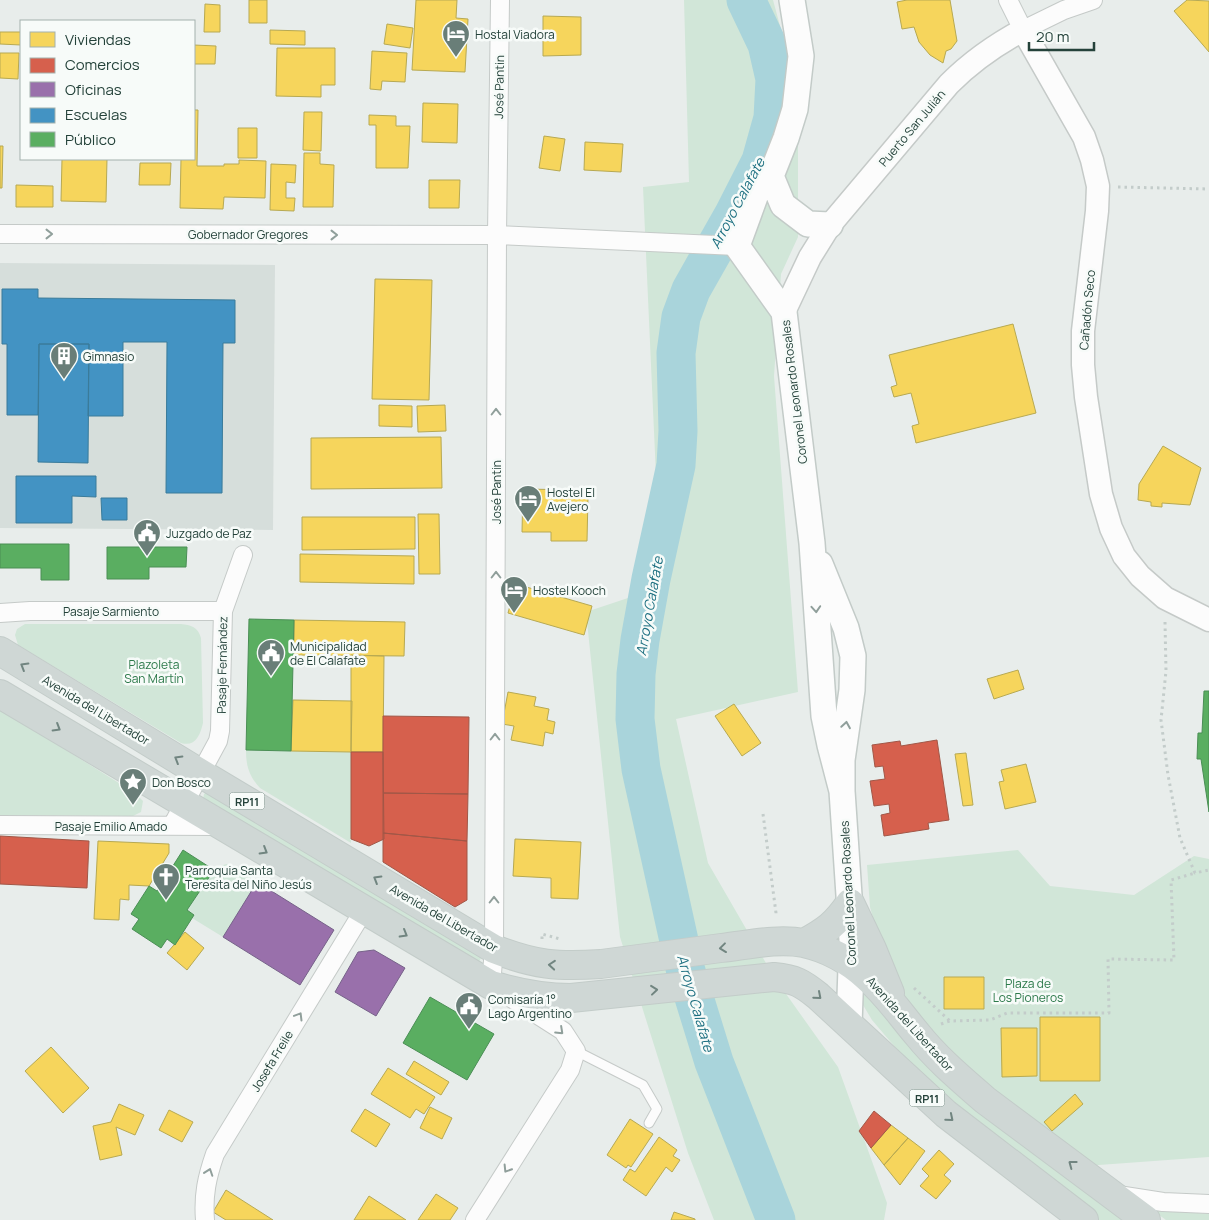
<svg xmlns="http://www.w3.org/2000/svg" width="1209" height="1220" font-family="Manrope,sans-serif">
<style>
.built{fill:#d6dedb}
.green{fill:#d1e6d8}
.homes{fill:#f6d55c;stroke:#b7a952}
.shops{fill:#d6604d;stroke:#a15747}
.offices{fill:#9970ab;stroke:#766289}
.schools{fill:#4393c3;stroke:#3a7b9a}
.public{fill:#5aae61;stroke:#4a8e55}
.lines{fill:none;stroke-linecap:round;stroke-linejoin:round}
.river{stroke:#a9d4db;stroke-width:39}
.service-casing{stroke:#c5cac8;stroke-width:11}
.minor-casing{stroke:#c5cac8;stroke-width:20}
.tertiary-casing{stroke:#c5cac8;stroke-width:25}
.secondary-casing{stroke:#c3cbc8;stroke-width:28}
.primary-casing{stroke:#c3ccc9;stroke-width:30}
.path{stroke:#c3ccca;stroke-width:3;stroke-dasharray:2.5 4;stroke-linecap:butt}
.service{stroke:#fcfcfc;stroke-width:9}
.minor{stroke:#fcfcfc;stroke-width:18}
.tertiary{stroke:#fcfcfc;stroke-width:22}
.secondary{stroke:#fcfcfc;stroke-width:25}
.primary{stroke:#cfd7d5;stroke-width:28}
.oneway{stroke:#909f9b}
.oneway2{stroke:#718580}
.labels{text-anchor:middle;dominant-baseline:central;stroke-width:5;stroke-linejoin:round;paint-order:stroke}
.shield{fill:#f7fbf9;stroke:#637a73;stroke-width:1}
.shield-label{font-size:11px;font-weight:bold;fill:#24423a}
.poi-label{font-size:12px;fill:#24423a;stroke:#f7fbf9;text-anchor:start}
.street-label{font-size:12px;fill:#24423a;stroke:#f7fbf9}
.park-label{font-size:12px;fill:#2d7a4b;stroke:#f7fbf9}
.water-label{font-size:14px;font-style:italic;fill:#1c6f80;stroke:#f7fbf9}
</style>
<rect width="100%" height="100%" fill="#e8edeb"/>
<path class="built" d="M 0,263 L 275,265 L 273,530 L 0,528 Z"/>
<path class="green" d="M 684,0 L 773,0 L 798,92 L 798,237 L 781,274 L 774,376 L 798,692 L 676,719 L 708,863 L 774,977 L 838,1067 L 887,1203 L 884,1220 L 714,1220 L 688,1153 L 620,937 L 586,612 L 661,587 L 643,187 L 689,182 Z
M 25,624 L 181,624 C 191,625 198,627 201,638 L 203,723 C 200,736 195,747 181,743 L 18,645 L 15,635 L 17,629 Z
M 0,709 L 135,793 L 143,801 L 141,812 L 133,816 L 0,815 Z
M 246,750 L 351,752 L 351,843 L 260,788 C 249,776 246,766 246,750 Z
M 208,791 L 483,955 L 478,963 L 203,799 L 204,794 Z
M 1018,850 L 1050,886 L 1134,895 L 1194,856 L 1209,859 L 1209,1157 L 1085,1166 L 921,1030 L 887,968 L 870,907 L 867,865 Z
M 227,864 L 233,866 L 257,882 L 223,937 L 192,918 L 187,910 C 196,897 211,866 227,864 Z
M 864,995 L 874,998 L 1125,1220 L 1098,1220 L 945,1101 L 906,1060 L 872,1020 L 863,1005 Z
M 1151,1209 L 1209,1214 L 1209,1220 L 1166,1220 Z"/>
<path class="homes" d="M 249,0 L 267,0 L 267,23 L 249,23 Z
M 416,0 L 457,0 L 456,18 L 468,19 L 465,72 L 412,70 Z
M 907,0 L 950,0 L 957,41 L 951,49 L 946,51 L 943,63 L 930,55 L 919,42 L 914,27 L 902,29 L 897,2 Z
M 1187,0 L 1209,1 L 1209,52 L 1174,11 Z
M 205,4 L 220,5 L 220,32 L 204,32 Z
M 543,16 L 581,17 L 581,55 L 543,56 Z
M 387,24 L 413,28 L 410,48 L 384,44 Z
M 270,30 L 305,31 L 305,45 L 270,44 Z
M 0,32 L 21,32 L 21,45 L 0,44 Z
M 194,45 L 216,46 L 215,64 L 194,64 Z
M 277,48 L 335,48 L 335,85 L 321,85 L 321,97 L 276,96 Z
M 372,51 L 407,53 L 405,82 L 382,81 L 381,90 L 370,89 Z
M 0,53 L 19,53 L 18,79 L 0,78 Z
M 423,103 L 458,104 L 457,143 L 422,142 Z
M 194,110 L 198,110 L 197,166 L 224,166 L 224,164 L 239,164 L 239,160 L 266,161 L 265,198 L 224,197 L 223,209 L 180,208 L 181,159 L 194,159 Z
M 304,112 L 322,112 L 321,151 L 303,150 Z
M 369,115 L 396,116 L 396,126 L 410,126 L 408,168 L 376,168 L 376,125 L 369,125 Z
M 238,128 L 257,128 L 257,158 L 238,158 Z
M 544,136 L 565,139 L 560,171 L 539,168 Z
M 585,142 L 623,144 L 621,172 L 584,170 Z
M 0,146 L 3,146 L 2,188 L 0,188 Z
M 304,153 L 320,153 L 320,164 L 334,165 L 333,207 L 303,207 Z
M 62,159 L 107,159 L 106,202 L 61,201 Z
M 140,163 L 171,163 L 170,185 L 139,185 Z
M 271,164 L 296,165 L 295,183 L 286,182 L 286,198 L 295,198 L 294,211 L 270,210 Z
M 429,180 L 460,180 L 459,208 L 429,208 Z
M 16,185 L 53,186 L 53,207 L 16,207 Z
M 375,279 L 432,280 L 429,400 L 372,399 Z
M 1013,324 L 1036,413 L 916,443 L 912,426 L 919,424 L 911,393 L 894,397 L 891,387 L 897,385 L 889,355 Z
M 379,405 L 412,406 L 412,427 L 379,426 Z
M 445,405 L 446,431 L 418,432 L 417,406 Z
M 441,437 L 442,488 L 311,489 L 311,438 Z
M 1163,446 L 1201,468 L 1190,505 L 1162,503 L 1162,507 L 1151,506 L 1151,502 L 1138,500 L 1139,484 Z
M 523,489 L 579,490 L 579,497 L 588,497 L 587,541 L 551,541 L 551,532 L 522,532 Z
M 418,514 L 439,514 L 440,574 L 419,574 Z
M 302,517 L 415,517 L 415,549 L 302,550 Z
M 300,554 L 414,556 L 414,584 L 300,582 Z
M 516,584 L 592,606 L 584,635 L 508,613 Z
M 294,620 L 405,622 L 404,656 L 294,655 Z
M 351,655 L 384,656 L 383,752 L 351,752 Z
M 1018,670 L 1024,689 L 994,699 L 987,679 Z
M 508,692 L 536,697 L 534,706 L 549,709 L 547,720 L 555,722 L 553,734 L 545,732 L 543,746 L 511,740 L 514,726 L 502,724 Z
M 293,700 L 352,701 L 351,752 L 291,751 Z
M 734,704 L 761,743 L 742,756 L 715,716 Z
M 966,753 L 973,805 L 963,806 L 955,754 Z
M 1026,764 L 1036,802 L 1005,809 L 999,782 L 1004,781 L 1001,770 Z
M 515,839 L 581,842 L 578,899 L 551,898 L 551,878 L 513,876 Z
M 98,841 L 169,844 L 169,853 L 149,886 L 129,885 L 129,900 L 120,899 L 119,920 L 94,919 Z
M 185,932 L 204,948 L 187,970 L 167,953 Z
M 944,977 L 984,977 L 984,1009 L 944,1009 Z
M 1040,1017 L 1100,1017 L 1100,1081 L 1040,1081 Z
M 1001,1028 L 1037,1028 L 1037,1076 L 1002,1077 Z
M 51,1047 L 89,1088 L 63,1113 L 25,1071 Z
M 414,1061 L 449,1082 L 441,1095 L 406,1074 Z
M 388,1068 L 435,1097 L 424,1114 L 416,1109 L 410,1118 L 371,1094 Z
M 1075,1094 L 1083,1104 L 1052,1131 L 1044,1122 Z
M 119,1104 L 144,1115 L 135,1135 L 116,1127 L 122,1155 L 100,1160 L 93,1126 L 111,1122 Z
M 430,1107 L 452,1118 L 442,1139 L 420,1128 Z
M 365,1109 L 390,1124 L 376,1147 L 351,1131 Z
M 169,1110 L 193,1122 L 182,1142 L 159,1130 Z
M 630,1119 L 653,1134 L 631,1167 L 628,1165 L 626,1168 L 607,1155 Z
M 891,1125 L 908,1138 L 884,1165 L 871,1148 Z
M 659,1137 L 677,1150 L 673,1156 L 680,1160 L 672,1172 L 666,1167 L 646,1196 L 623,1180 L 630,1169 L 635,1172 Z
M 908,1138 L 925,1151 L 900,1185 L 884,1165 Z
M 939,1150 L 954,1164 L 944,1175 L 951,1181 L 936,1199 L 920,1186 L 929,1176 L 922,1169 Z
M 226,1190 L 273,1220 L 226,1220 L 213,1212 Z
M 436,1194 L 458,1208 L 450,1220 L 418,1220 Z
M 369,1196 L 406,1220 L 354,1220 Z
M 674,1212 L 695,1219 L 695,1220 L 671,1220 Z"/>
<path class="shops" d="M 383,716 L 469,717 L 468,794 L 383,793 Z
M 937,740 L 949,820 L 928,823 L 929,829 L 884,836 L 881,815 L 890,813 L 889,804 L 874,806 L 870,781 L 885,779 L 883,766 L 875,767 L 872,745 L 900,741 L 901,746 Z
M 351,752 L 383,752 L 384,839 L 369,846 L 351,839 Z
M 383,793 L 468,794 L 467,841 L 383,833 Z
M 383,833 L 467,841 L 467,900 L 455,907 L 383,862 Z
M 0,836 L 89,841 L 87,888 L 0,884 Z
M 874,1111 L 891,1125 L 871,1148 L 859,1131 Z"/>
<path class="offices" d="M 257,882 L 334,930 L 300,985 L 223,937 Z
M 374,950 L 405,968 L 376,1016 L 335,992 L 358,952 Z"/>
<path class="schools" d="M 2,289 L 38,289 L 38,298 L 235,300 L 235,343 L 223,343 L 222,493 L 166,493 L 167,342 L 123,342 L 123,416 L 88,416 L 89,344 L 39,344 L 38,415 L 7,415 L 7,344 L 2,344 Z
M 39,344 L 89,344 L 88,463 L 38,462 Z
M 16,476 L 96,476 L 96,497 L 72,496 L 72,523 L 16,523 Z
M 101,498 L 127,498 L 127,520 L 102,520 Z"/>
<path class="public" d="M 0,544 L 69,544 L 69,580 L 41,580 L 41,568 L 0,568 Z
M 107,547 L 187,547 L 186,567 L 149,567 L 149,579 L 107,579 Z
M 249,619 L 294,620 L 291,751 L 246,750 Z
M 1204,691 L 1209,691 L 1209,812 L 1201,759 L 1197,759 L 1198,733 L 1202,733 Z
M 183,850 L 214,870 L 187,910 L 194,915 L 175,945 L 167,939 L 161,948 L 132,929 L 139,919 L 131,914 L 149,886 L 157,891 Z
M 430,997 L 494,1034 L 467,1080 L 403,1043 Z"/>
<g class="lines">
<path class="river" d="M 746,0 L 767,44 L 775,79 L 773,118 L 761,161 L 734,214 L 691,290 L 681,317 L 676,353 L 678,431 L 676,465 L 651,579 L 640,640 L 636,674 L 635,719 L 641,769 L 685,968 L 714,1062 L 776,1220"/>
<defs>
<path id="service" d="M 576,1051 L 643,1085 L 657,1109 L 649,1123"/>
<path id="minor" d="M 1008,0 L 1023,30 L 1064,10 L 1093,0
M 0,234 L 497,235 L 737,246
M 0,613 L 30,611 L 223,611
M 0,825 L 219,826
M 172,826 L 218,741 L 220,731 L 223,611 L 243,555
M 1118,1195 L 1163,1202 L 1209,1204
M 205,1220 C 203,1195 207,1177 215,1154 L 364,910
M 475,1220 L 570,1070 L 576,1051 L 563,1031 L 491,985 L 494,949 L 497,235 L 500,0"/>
<path id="tertiary" d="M 784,312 L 810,257 L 830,225 L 949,84 C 971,62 995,45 1023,30 L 1084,137 L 1092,160 L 1098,186 L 1097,211 L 1083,331 L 1083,365 L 1086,397 L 1101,494 L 1111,528 L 1124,556 L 1140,576 L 1165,598 L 1209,620"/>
<path id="secondary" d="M 792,0 L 801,56 L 795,109 L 786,138 L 771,176 L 756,194 L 737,246 L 784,312 L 812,543 L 824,716 L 830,745 L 842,791
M 771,176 L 783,205 L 808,224 L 830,225
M 820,564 L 846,628 L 853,656 L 852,690 L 842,760 L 842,791 L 852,940 L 849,1025"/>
<path id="primary" d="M 0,651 L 200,773 L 494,949 C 535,965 557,967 601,964 C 641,959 681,953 721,948 C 748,945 777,938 804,943 C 827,948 850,961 867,977 C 887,994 900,1014 917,1034 C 937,1059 961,1079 985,1100 L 1146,1220
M 0,694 L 491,985 C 518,993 543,998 571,998 L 774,977 C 795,979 802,983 818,996 L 946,1114 L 1084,1220
M 804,943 C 826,931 836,924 850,903 L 872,949 L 890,993"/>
</defs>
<use href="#service" class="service-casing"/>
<use href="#minor" class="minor-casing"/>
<use href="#tertiary" class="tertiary-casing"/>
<use href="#secondary" class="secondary-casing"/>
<use href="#primary" class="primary-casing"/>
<path class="path" d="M 1118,187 L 1209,189
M 1165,622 L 1166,671 L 1161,720 L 1168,775 L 1180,838 L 1195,873 L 1209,870
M 763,814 L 776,913 L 776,917
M 542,939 L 542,934 L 560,939
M 914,988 L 950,1021
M 941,1024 L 950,1021 L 990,1020 L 1007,1013 L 1109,1013 L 1108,959 L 1174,960 L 1171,880 L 1195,873"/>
<use href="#service" class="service"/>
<use href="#minor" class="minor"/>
<use href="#tertiary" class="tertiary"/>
<use href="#secondary" class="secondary"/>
<use href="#primary" class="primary"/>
</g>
<defs><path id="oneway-chevron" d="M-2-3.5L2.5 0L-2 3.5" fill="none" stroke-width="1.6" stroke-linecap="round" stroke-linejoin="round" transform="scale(1.25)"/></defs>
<g class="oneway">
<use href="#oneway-chevron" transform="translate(49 234)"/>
<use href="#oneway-chevron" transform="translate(334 235)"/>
<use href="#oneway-chevron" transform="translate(496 412) rotate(-90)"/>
<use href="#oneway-chevron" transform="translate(496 575) rotate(-90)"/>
<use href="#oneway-chevron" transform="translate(816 609) rotate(86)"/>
<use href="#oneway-chevron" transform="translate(846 725) rotate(-81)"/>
<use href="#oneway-chevron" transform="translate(495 737) rotate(-90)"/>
<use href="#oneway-chevron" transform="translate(494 900) rotate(-90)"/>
<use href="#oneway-chevron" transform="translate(299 1016) rotate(-59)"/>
<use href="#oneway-chevron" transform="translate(560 1031) rotate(43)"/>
<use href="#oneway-chevron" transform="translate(507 1169) rotate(122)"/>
<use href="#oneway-chevron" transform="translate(209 1172) rotate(-71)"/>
</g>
<g class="oneway2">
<use href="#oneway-chevron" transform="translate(24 666) rotate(-149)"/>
<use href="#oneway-chevron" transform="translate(57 728) rotate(31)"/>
<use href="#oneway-chevron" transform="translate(178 759) rotate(-149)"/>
<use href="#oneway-chevron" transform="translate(264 851) rotate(31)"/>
<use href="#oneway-chevron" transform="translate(377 879) rotate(-149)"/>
<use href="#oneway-chevron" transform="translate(404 934) rotate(30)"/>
<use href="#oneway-chevron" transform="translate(723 948) rotate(173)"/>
<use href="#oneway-chevron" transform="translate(552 965) rotate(-175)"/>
<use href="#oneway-chevron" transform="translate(654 990) rotate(-6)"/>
<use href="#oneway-chevron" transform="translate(818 996) rotate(41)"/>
<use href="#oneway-chevron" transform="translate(950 1118) rotate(40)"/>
<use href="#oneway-chevron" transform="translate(1072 1164) rotate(-143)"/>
</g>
<defs>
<symbol id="hotel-pin" viewBox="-11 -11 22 30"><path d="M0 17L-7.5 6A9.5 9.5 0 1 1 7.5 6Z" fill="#697e78" stroke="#f7fbf9"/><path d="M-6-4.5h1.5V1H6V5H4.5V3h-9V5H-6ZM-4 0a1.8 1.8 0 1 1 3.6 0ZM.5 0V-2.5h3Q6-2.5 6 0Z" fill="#fff"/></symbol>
<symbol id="building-pin" viewBox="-11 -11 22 30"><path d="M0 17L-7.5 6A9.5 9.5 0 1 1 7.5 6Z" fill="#697e78" stroke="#f7fbf9"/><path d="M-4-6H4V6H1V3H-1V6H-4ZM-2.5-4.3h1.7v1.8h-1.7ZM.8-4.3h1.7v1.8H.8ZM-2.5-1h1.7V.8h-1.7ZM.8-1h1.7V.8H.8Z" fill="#fff"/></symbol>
<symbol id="civic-pin" viewBox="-11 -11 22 30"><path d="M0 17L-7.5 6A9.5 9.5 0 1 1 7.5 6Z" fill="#697e78" stroke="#f7fbf9"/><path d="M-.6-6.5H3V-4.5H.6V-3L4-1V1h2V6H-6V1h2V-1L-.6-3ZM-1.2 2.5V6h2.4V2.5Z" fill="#fff"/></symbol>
<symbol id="sight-pin" viewBox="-11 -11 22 30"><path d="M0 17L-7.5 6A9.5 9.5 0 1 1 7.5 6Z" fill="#697e78" stroke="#f7fbf9"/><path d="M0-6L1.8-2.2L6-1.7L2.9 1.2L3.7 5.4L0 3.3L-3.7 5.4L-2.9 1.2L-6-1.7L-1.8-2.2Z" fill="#fff"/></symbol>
<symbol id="church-pin" viewBox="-11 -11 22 30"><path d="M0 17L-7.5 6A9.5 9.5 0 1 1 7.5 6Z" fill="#697e78" stroke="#f7fbf9"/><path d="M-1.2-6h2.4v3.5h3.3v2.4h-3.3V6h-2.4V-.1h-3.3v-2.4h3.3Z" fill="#fff"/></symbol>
</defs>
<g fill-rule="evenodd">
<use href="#hotel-pin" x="440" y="18" width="32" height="43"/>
<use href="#building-pin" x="48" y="340" width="32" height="43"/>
<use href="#hotel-pin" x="512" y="483" width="32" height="43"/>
<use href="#civic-pin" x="131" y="517" width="32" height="43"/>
<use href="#hotel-pin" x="498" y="574" width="32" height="43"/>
<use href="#civic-pin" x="255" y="637" width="32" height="43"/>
<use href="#sight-pin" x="117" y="766" width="32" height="43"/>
<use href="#church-pin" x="150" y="861" width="32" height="43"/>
<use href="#civic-pin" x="453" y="990" width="32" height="43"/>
</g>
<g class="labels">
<g class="shield">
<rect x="229.5" y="792.5" width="35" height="17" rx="4"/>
<rect x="909.5" y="1089.5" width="35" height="17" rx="4"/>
</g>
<g class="shield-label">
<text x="247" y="801">RP11</text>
<text x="927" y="1098">RP11</text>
</g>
<g class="poi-label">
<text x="475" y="34">Hostal Viadora</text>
<text x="83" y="356">Gimnasio</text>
<text x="547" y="492">Hostel El<tspan x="547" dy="14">Avejero</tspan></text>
<text x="166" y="533">Juzgado de Paz</text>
<text x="533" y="590">Hostel Kooch</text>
<text x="290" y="646">Municipalidad<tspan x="290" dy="14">de El Calafate</tspan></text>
<text x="152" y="782">Don Bosco</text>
<text x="185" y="870">Parroquia Santa<tspan x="185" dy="14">Teresita del Niño Jesús</tspan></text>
<text x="488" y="999">Comisaría 1°<tspan x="488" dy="14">Lago Argentino</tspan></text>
</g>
<g class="street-label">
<text transform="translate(499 87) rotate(-89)">José Pantin</text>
<text transform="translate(912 128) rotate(-50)">Puerto San Julián</text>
<text x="248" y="234">Gobernador Gregores</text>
<text transform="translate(1087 310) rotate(-85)">Cañadón Seco</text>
<text transform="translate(794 392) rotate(-97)">Coronel Leonardo Rosales</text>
<text transform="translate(496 492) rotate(-90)">José Pantin</text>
<text x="111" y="611">Pasaje Sarmiento</text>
<text transform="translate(222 665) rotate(-89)">Pasaje Fernández</text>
<text transform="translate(96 710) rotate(31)">Avenida del Libertador</text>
<text x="111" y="826">Pasaje Emilio Amado</text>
<text transform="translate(848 893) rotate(-93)">Coronel Leonardo Rosales</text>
<text transform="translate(444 918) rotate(30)">Avenida del Libertador</text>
<text transform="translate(910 1024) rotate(48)">Avenida del Libertador</text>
<text transform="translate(272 1061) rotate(-59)">Josefa Freile</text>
</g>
<g class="park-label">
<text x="154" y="664">Plazoleta<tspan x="154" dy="14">San Martín</tspan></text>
<text x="1028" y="983">Plaza de<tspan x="1028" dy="14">Los Pioneros</tspan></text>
</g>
<g class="water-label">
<text transform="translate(737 203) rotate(-62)">Arroyo Calafate</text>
<text transform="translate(649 606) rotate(-80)">Arroyo Calafate</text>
<text transform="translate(696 1003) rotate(74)">Arroyo Calafate</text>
</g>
</g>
<rect x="20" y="20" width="175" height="140" fill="#f7fbf9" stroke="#a3b1ad"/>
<rect x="30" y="32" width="25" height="15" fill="#f6d55c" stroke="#a3b1ad"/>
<text x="65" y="45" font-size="15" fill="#24423a">Viviendas</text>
<rect x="30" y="58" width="25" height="15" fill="#d6604d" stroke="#a3b1ad"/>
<text x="65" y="70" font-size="15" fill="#24423a">Comercios</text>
<rect x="30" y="82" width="25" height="15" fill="#9970ab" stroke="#a3b1ad"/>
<text x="65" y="95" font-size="15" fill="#24423a">Oficinas</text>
<rect x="30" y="108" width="25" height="15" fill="#4393c3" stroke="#a3b1ad"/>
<text x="65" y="120" font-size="15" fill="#24423a">Escuelas</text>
<rect x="30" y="132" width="25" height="15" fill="#5aae61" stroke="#a3b1ad"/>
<text x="65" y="145" font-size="15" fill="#24423a">Público</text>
<path d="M1029 42v8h65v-8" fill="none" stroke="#24423a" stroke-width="2.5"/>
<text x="1036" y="42" font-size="15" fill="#24423a" stroke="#f7fbf9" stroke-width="4" paint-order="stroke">20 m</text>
</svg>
